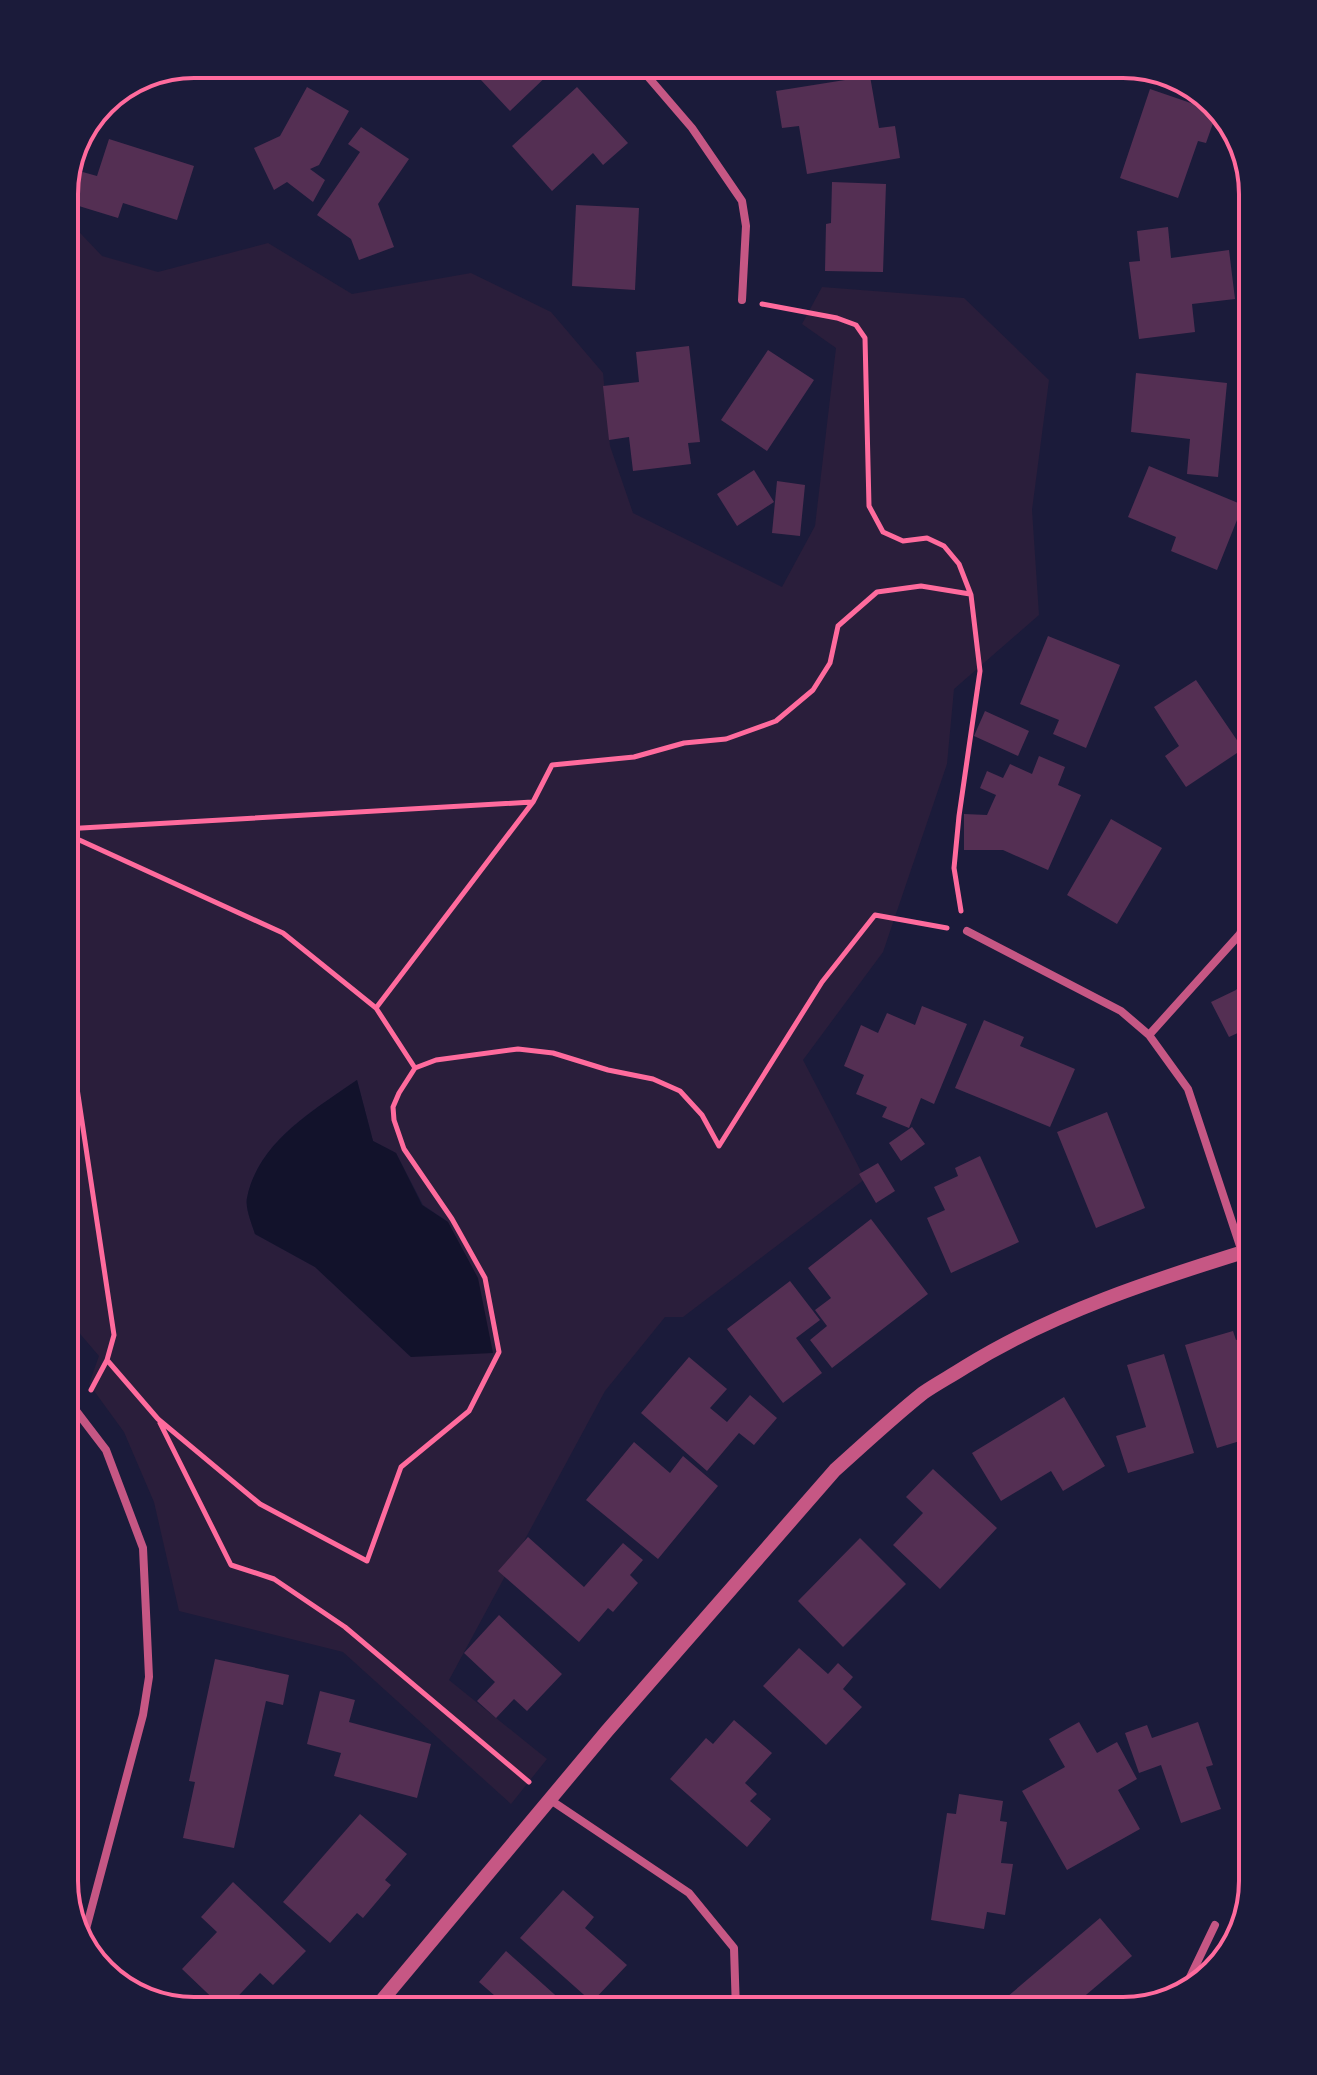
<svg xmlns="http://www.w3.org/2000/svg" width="1317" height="2075" font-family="'IBM Plex Serif',serif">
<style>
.green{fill:#2a1e3b;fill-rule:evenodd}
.water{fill:#12122b}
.building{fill:#542f53}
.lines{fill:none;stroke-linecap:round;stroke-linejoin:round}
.path{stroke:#ff6b9d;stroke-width:5}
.minor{stroke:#c65784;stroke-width:8}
.tertiary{stroke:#c65784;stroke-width:14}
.rim{fill:none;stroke:#ff6b9d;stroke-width:4}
</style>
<rect width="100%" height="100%" fill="#1b1b3a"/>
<path class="green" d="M 64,216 L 102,256 L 158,272 L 268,243 L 352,294 L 471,273 L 551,312 L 603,373 L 610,446 L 633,513 L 782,587 L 815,526 L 836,348 L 802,324 L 822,287 L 964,298 L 1049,380 L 1032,510 L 1039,615 L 954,689 L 947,764 L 883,952 L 803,1060 L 865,1179 L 683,1317 L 665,1317 L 605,1391 L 449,1680 L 547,1759 L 511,1804 L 343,1652 L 179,1611 L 154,1502 L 124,1432 L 89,1384 L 99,1356 L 64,1315 ZM 357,1080 L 373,1141 L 396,1153 L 423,1205 L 448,1222 L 411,1357 L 315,1267 L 255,1234 C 252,1224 245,1208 247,1198 C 259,1141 313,1111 357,1080 Z"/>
<path class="water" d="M 357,1080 L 373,1141 L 396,1153 L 422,1205 L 448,1222 L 478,1278 L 493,1353 L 411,1357 L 315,1267 L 255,1234 C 252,1224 245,1208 247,1198 C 258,1142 314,1110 357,1080 Z"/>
<path class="building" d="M 466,64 L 548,64 L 553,70 L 510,111 Z
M 765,64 L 797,64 L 779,80 Z
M 870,76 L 879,128 L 895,126 L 900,158 L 807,174 L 799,126 L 782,128 L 776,91 Z
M 307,87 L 349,111 L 319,165 L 310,169 L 325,180 L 313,202 L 287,182 L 274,190 L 254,148 L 280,136 Z
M 577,87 L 628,143 L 603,165 L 593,153 L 552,191 L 512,146 Z
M 1150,89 L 1217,112 L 1206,143 L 1198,141 L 1178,198 L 1120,178 Z
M 361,127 L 409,159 L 378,204 L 394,247 L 359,260 L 351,239 L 317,215 L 360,152 L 348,144 Z
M 109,139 L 194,166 L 177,220 L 123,203 L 118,218 L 69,203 L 79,171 L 97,176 Z
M 832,182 L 886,184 L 883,272 L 825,271 L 826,224 L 831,223 Z
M 576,205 L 639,208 L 635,290 L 572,286 Z
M 1168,227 L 1171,258 L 1229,250 L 1235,299 L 1192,304 L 1195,332 L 1139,339 L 1129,262 L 1140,261 L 1137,231 Z
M 689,346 L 700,442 L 688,443 L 691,464 L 633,471 L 629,437 L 609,440 L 603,386 L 639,382 L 636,352 Z
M 768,350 L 814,380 L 767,451 L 721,420 Z
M 1136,373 L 1227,383 L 1218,477 L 1187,474 L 1190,439 L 1131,432 Z
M 1149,466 L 1243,505 L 1217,570 L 1171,551 L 1176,537 L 1128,517 Z
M 754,470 L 774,502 L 737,526 L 717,494 Z
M 777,481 L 805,485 L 800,536 L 772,533 Z
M 1048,636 L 1120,665 L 1086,748 L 1053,734 L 1059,720 L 1020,704 Z
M 1196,680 L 1243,749 L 1186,787 L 1165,756 L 1179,746 L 1154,707 Z
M 985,711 L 1029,731 L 1018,756 L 974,736 Z
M 1039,756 L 1065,767 L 1058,785 L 1081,795 L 1048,870 L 1003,850 L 964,850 L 964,814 L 987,815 L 996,795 L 980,788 L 987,771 L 1003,778 L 1010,764 L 1032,774 Z
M 1111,819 L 1162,848 L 1117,924 L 1067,895 Z
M 1253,969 L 1253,1026 L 1229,1037 L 1211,1002 L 1236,990 Z
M 922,1006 L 967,1024 L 934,1104 L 921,1098 L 909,1128 L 882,1117 L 887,1107 L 856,1094 L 864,1075 L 844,1066 L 861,1025 L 878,1033 L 887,1013 L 915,1025 Z
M 984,1020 L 1024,1037 L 1020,1046 L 1075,1069 L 1050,1127 L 955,1088 Z
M 1107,1112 L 1145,1208 L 1096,1228 L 1057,1132 Z
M 912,1127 L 925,1144 L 901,1161 L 889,1143 Z
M 980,1156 L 1019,1242 L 951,1273 L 927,1218 L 945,1210 L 934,1187 L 958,1176 L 955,1168 Z
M 878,1163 L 895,1191 L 876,1203 L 859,1174 Z
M 871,1219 L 928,1294 L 832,1368 L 810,1340 L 827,1326 L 815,1310 L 831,1298 L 808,1268 Z
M 790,1281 L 820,1320 L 796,1338 L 822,1373 L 783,1403 L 727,1329 Z
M 1233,1331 L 1236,1340 L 1253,1334 L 1253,1406 L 1247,1408 L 1253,1437 L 1217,1448 L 1185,1345 Z
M 1164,1354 L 1194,1453 L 1128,1473 L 1116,1436 L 1146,1427 L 1127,1365 Z
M 689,1357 L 727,1389 L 710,1408 L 727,1422 L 750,1395 L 777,1418 L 754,1445 L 739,1433 L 707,1471 L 641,1413 Z
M 1064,1397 L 1105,1466 L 1063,1491 L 1051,1471 L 1001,1501 L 972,1453 Z
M 634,1442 L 670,1473 L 683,1456 L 718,1486 L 658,1559 L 586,1500 Z
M 933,1469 L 997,1528 L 940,1589 L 893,1545 L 923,1513 L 906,1497 Z
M 528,1537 L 584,1587 L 623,1543 L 643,1560 L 630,1575 L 638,1583 L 613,1612 L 608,1608 L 579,1642 L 498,1571 Z
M 860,1538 L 906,1584 L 843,1647 L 798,1601 Z
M 65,1552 L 75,1584 L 64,1588 L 64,1553 Z
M 499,1615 L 562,1674 L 527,1711 L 514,1699 L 496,1718 L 477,1701 L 495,1682 L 464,1653 Z
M 799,1648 L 828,1674 L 838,1663 L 853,1677 L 843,1689 L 862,1707 L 826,1745 L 763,1686 Z
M 215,1659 L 289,1675 L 283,1705 L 266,1701 L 234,1848 L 183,1838 L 195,1782 L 189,1781 Z
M 320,1691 L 355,1700 L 349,1722 L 431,1744 L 417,1798 L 334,1776 L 341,1753 L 307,1744 Z
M 734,1720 L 772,1753 L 745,1783 L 757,1794 L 750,1801 L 771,1819 L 747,1847 L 670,1779 L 706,1738 L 713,1744 Z
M 1079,1722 L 1097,1753 L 1117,1742 L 1137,1779 L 1118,1790 L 1140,1829 L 1067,1870 L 1022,1791 L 1065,1767 L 1049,1739 Z
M 1198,1722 L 1213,1765 L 1206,1767 L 1221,1809 L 1181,1823 L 1161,1765 L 1139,1773 L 1125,1733 L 1147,1725 L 1152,1738 Z
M 959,1794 L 1003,1801 L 1000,1821 L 1007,1822 L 1001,1863 L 1013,1864 L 1005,1915 L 987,1912 L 984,1929 L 931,1920 L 947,1813 L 956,1814 Z
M 360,1814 L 407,1854 L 385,1880 L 391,1885 L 363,1918 L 357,1913 L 330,1943 L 283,1902 Z
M 233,1882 L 306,1951 L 273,1985 L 260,1973 L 225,2010 L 182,1969 L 217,1932 L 201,1917 Z
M 563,1890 L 594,1917 L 585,1928 L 627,1965 L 592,2002 L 520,1938 Z
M 1100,1918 L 1132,1956 L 1067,2011 L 1018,2011 L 1007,1997 Z
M 506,1951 L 573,2011 L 494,2011 L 502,2002 L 479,1982 Z"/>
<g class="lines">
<path class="path" d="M 762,304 L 837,318 L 856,325 L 865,338 L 869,506 L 883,532 L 903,541 L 927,538 L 944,546 L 959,564 L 971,595 L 980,671 L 959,816 L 954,868 L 961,911
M 64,829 L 532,802
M 64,833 L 283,933 L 376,1008 L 533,802 L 552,765 L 634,757 L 684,743 L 726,739 L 776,721 L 813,690 L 830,663 L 838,626 L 877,592 L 921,586 L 970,594
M 64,932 L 74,1068 L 114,1335 L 107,1360 L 91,1390
M 376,1008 L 415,1068
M 107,1360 L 158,1419 L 260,1504 L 367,1561 L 401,1467 L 469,1411 L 499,1352 L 485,1278 L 452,1219 L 404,1149 L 394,1120 L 393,1107 L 399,1093 L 415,1068 L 436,1060 L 518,1049 L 553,1053 L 608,1070 L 653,1079 L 680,1091 L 702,1115 L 719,1146 L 822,982 L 875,915 L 947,928
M 160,1423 L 231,1565 L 274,1579 L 345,1627 L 529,1782"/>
<path class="minor" d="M 637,64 L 692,128 L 742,201 L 746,226 L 742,300
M 967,931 L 1121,1011 L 1149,1035 L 1188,1089 L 1242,1252
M 1149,1035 L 1240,934 L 1253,893
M 64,1395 L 106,1450 L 143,1548 L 149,1677 L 143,1715 L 82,1944
M 552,1801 L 689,1893 L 734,1948 L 736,2011
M 1180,1998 L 1215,1925"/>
<path class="tertiary" d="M 373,2011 L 607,1731 L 835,1470 C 864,1444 893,1417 923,1393 C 936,1384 951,1376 965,1367 C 1054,1312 1153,1280 1253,1249"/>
</g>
<path d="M0 0H1317V2075H0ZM194 78H1123A116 116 0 0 1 1239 194V1881A116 116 0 0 1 1123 1997H194A116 116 0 0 1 78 1881V194A116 116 0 0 1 194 78Z" fill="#1b1b3a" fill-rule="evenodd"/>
<path class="rim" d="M194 78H1123A116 116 0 0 1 1239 194V1881A116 116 0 0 1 1123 1997H194A116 116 0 0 1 78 1881V194A116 116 0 0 1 194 78Z"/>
</svg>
